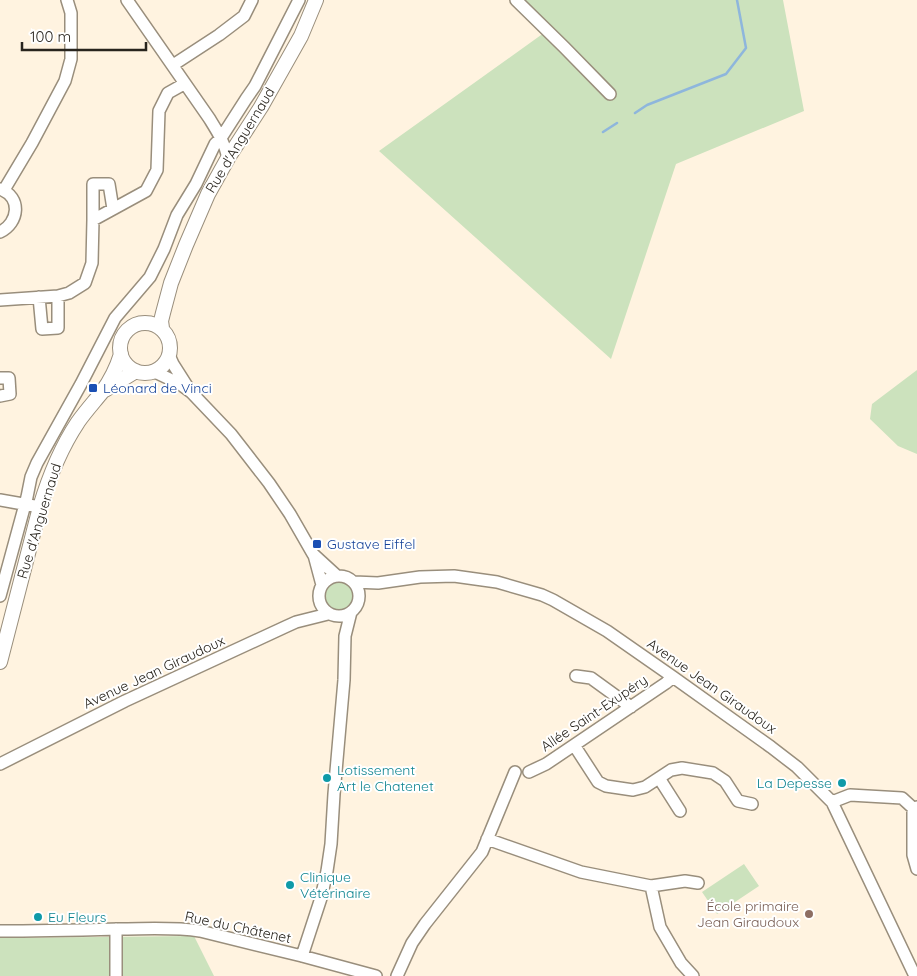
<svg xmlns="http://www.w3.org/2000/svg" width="917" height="976" font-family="Quicksand,sans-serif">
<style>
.green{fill:#cce2bd}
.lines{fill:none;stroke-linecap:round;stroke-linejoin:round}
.stream{stroke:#8eb6dc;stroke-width:2.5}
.minor-casing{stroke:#998e7c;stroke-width:14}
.major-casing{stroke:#998e7c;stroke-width:16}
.minor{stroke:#fff;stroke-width:11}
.major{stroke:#fff;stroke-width:14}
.transit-dot{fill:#1a4fb4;stroke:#fff;stroke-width:2}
.culture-dot{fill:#0f9aa8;stroke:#fff;stroke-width:2}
.education-dot{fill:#8d6e63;stroke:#fff;stroke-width:2}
.labels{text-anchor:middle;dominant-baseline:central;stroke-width:4;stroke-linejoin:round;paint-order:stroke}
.street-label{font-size:14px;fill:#28241d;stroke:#fff}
.transit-label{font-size:14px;fill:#164399;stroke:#fff;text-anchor:start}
.culture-label{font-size:14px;fill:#0d838f;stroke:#fff;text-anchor:start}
.education-label{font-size:14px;fill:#785e54;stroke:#fff;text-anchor:end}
</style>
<rect width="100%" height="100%" fill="#fff3e0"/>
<path class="green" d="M 515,0 L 783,0 L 804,111 L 676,164 L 611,359 L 379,151 L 548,30 Z
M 917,370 L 917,454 L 898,446 L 870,419 L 872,404 Z
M325 596a14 14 0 1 1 28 0a14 14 0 1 1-28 0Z
M 744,864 L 759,886 L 717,914 L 702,892 Z
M 194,936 L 214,976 L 0,976 L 0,938 Z"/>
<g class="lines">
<path class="stream" d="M 635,113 L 647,105 L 726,74 L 746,48 L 737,0
M 603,132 L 617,123"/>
<defs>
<path id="minor" d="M 127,0 L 209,118 C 217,131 225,143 228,158
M 516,0 L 564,47 L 610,94
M 173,65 L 219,35 L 244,16 L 252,0
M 0,189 C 22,197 19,223 0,232
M 4,190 L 32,143 L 65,81 L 71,59 L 71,13 L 67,0
M 93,220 L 93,184 L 109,184 L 113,209
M 39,297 L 42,329 L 58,328 L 58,296
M 0,300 L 58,296 L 69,293 L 85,283 L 92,263 L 93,220 L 146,191 L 157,170 L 159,111 L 168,93 L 184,84
M 169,355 L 173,364 L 187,386
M 153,371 L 180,384 L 191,392 L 231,434 L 269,483 L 290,514 L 313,554 L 337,576
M 0,378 L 9,378 L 10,394 L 0,396
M 0,500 L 40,507
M 314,555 L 322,585
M319 596a20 20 0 1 1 40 0a20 20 0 1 1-40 0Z
M 354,582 L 378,583 L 420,577 L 454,576 L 497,582 L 542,595 L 553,600 L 607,631 L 673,677 L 771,747 L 797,767 L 832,802 L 915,976
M 0,596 L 27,497 L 31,477 L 37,463 L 81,384 L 115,318 L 150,277 L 164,249 L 177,215 L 196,184 L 215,144 L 221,138 L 246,99 L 255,86 L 299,0
M 576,676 L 591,678 L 631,707
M 574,745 L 598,782 L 606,786 L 633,790 L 645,787 L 671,770 L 682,768 L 713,773 L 725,781 L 738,801 L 752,804
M 0,764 L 125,701 L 285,627 L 296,622 L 328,614
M 529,772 L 546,764 L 666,683 L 673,677
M 659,778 L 680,811
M 832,802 L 850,795 L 902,798 L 913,808 L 917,807
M 913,808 L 913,855 L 917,869
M 487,839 L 581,872 L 651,886 L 660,927 L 681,963 L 693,976
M 651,886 L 685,881 L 698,883
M 116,929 L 116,976
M 0,931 C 40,931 80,930 119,929 C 146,929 173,927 200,931 L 302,956 L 376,976
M 302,956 L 321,898 L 327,871 L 331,844 L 334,794 L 344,680 L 345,636 L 351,612
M 397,976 L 412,943 L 425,924 L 482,852 L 515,772"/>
<path id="major" d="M120 348a25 25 0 1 1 50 0a25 25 0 1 1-50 0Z
M 162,328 L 161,321 L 163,313 L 171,283 L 186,245 L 208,194 L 228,158 L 261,107 L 301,36 L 316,0
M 105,390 L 136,371
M 0,662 L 40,507 C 49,477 60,449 78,422 C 85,412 94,402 102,392 C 110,381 117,367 121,354"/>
</defs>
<use href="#minor" class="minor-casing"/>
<use href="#major" class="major-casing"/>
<use href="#minor" class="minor"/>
<use href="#major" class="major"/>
</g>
<g class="transit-dot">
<rect x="88" y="383" width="10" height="10" rx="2.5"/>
<rect x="312" y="539" width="10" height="10" rx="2.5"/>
</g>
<g class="culture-dot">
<circle cx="327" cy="778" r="5"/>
<circle cx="842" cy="783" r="5"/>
<circle cx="290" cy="885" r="5"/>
<circle cx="38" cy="917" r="5"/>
</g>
<circle class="education-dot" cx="809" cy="914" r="5"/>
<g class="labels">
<g class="street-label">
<text transform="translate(240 140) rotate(-59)">Rue d'Anguernaud</text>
<text transform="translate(39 521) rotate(-73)">Rue d'Anguernaud</text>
<text transform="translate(154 672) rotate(-25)">Avenue Jean Giraudoux</text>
<text transform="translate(712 686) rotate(35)">Avenue Jean Giraudoux</text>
<text transform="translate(594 713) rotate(-34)">Allée Saint-Exupéry</text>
<text transform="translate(238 927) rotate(12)">Rue du Châtenet</text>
</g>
<g class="transit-label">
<text x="103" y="388">Léonard de Vinci</text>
<text x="327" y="544">Gustave Eiffel</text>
</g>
<g class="culture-label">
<text x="337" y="770">Lotissement<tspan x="337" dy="16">Art le Chatenet</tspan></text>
<text x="832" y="783" text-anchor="end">La Depesse</text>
<text x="300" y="877">Clinique<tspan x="300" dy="16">Vétérinaire</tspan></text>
<text x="48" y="917">Eu Fleurs</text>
</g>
<g class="education-label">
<text x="799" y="906">École primaire<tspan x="799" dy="16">Jean Giraudoux</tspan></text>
</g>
</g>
<path d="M22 42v8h124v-8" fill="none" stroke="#28241d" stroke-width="2.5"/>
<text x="30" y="42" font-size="15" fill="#28241d" stroke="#ffffff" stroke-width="4" paint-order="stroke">100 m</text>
</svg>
